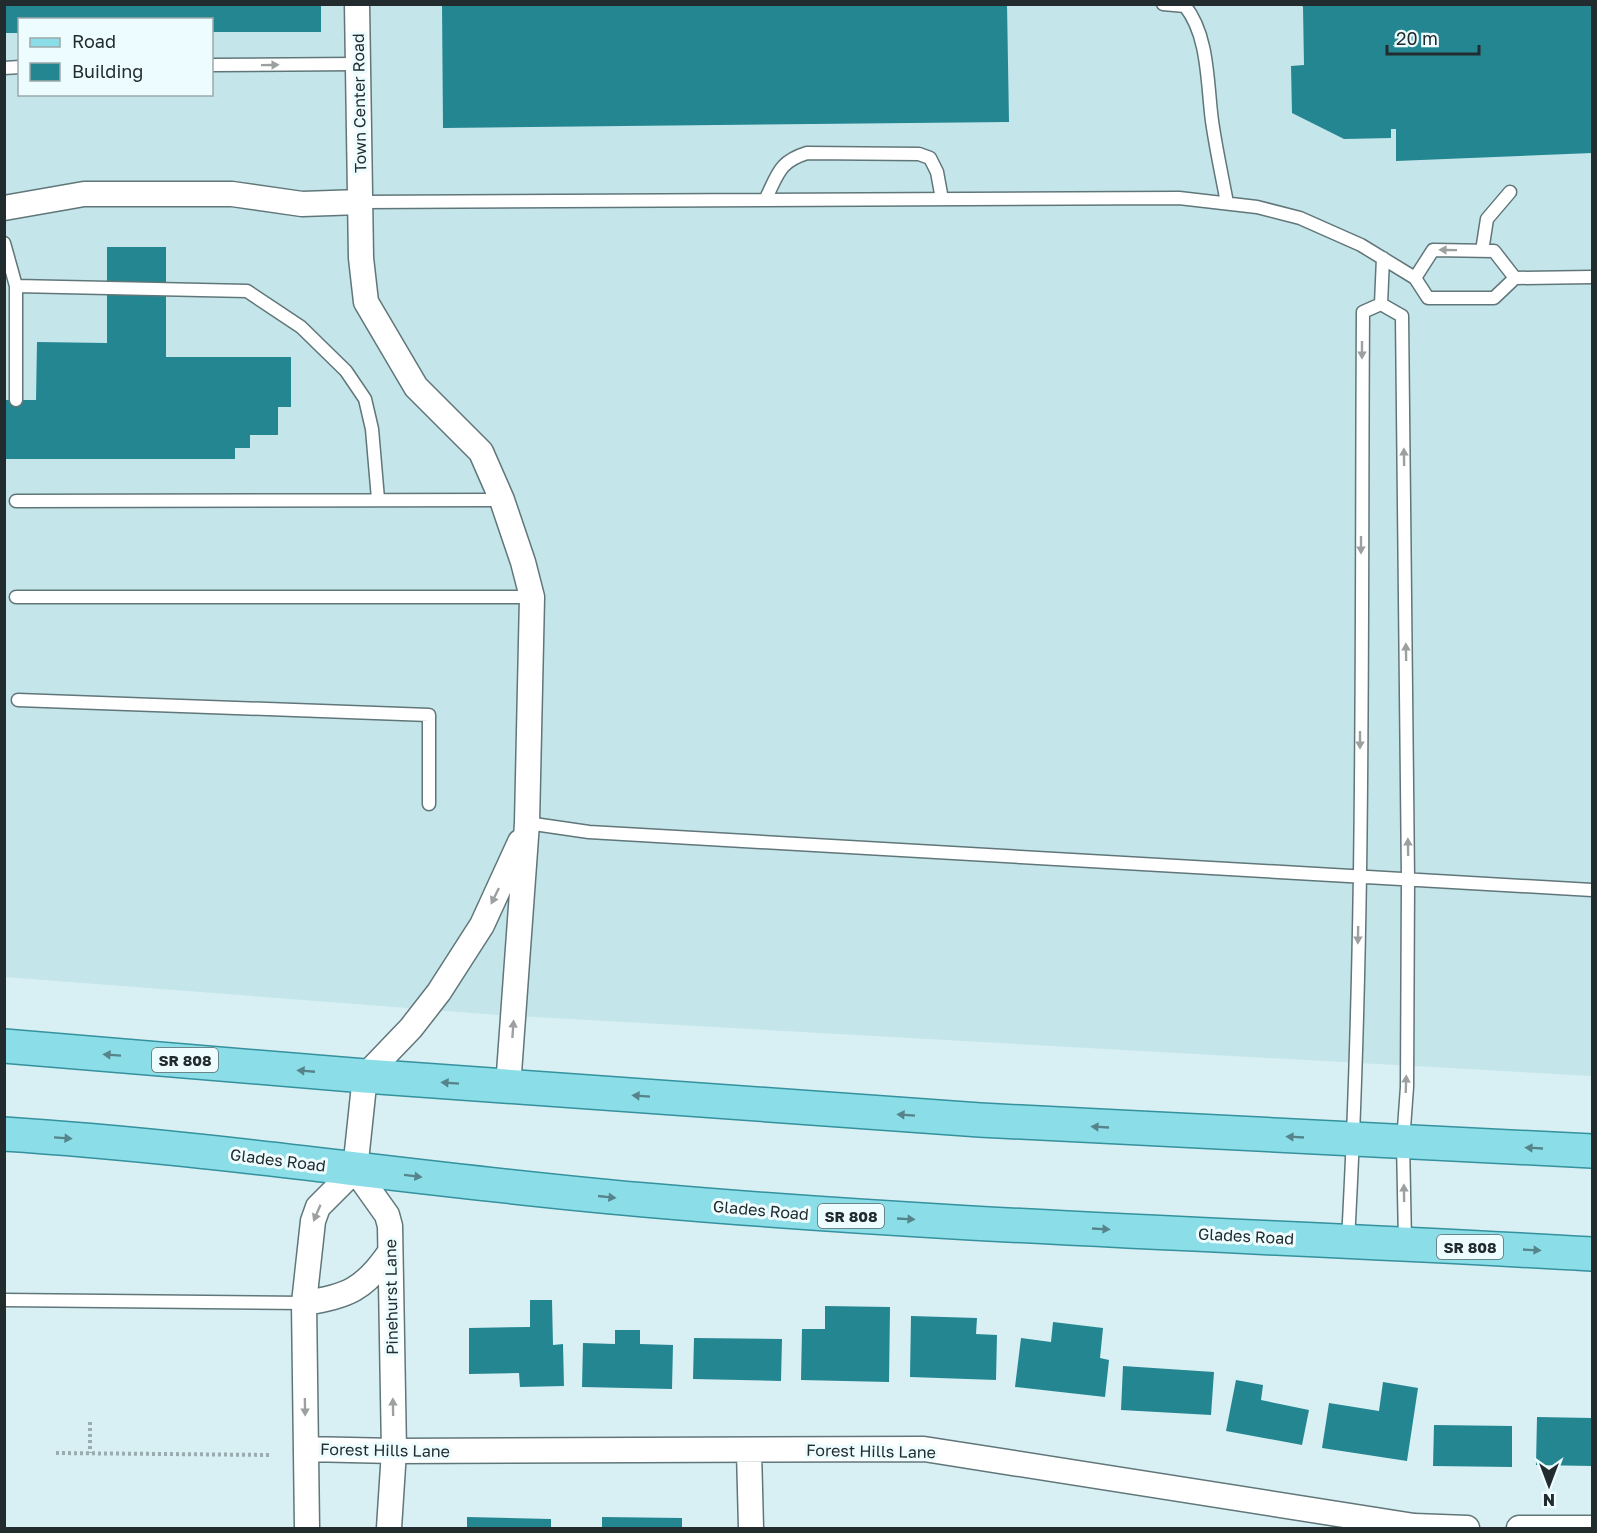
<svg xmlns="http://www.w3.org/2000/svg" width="1597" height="1533" font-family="'Golos Text',sans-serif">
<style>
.built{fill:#c4e5ea;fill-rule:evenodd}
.building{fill:#248691}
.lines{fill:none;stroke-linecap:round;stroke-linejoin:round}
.service-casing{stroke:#607679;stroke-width:15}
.minor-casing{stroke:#607679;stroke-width:27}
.primary-casing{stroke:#34919d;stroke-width:36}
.path{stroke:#99acaf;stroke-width:4;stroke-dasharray:3 3;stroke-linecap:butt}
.service{stroke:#fff;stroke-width:12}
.minor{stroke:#fff;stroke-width:24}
.primary{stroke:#8bdee8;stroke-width:33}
.oneway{fill:#9ca0a0}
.oneway2{fill:#56848a}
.labels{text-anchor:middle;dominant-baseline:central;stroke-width:6;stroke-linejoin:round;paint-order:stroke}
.shield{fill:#edfcfe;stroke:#5f6a6c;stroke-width:1.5}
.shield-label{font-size:15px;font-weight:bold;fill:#222b2d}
.street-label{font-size:16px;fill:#222b2d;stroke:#edfcfe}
</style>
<rect width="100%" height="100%" fill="#d8f0f4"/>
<path class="built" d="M 4,5 L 1592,5 L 1592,1076 L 498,1015 L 5,977 ZM 20,20 L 212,20 L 212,94 L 20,94 Z"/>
<path class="building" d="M 4,4 L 321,4 L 321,32 L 212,32 L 212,20 L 20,20 L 20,33 L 4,33 Z
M 442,4 L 1007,4 L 1009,122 L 443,128 Z
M 1301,4 L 1592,4 L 1592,153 L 1396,161 L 1396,129 L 1391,129 L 1391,138 L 1344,139 L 1292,113 L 1291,66 L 1304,65 L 1303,7 Z
M 107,247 L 166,247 L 166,357 L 291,357 L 291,407 L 278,407 L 278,435 L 250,435 L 250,448 L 235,448 L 235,459 L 4,459 L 4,400 L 36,400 L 37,342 L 107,343 Z
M 530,1300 L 552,1300 L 553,1345 L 563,1344 L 564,1386 L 520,1387 L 519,1373 L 469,1374 L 469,1328 L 530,1327 Z
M 825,1306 L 890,1307 L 889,1382 L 801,1380 L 802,1329 L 825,1329 Z
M 911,1316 L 977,1318 L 976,1334 L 997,1335 L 996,1380 L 910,1377 Z
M 1053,1322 L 1103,1328 L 1100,1358 L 1109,1360 L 1105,1397 L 1015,1387 L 1021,1338 L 1051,1342 Z
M 615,1330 L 640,1330 L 640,1344 L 673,1345 L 672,1389 L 582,1387 L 583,1343 L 615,1344 Z
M 694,1338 L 782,1339 L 781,1381 L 693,1379 Z
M 1123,1366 L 1214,1372 L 1211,1415 L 1121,1410 Z
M 1236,1380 L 1263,1385 L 1261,1400 L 1309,1410 L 1302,1445 L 1226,1431 Z
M 1383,1382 L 1418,1388 L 1407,1461 L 1322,1448 L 1329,1403 L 1379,1411 Z
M 1537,1417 L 1592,1418 L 1592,1466 L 1536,1465 Z
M 1434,1425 L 1512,1426 L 1512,1467 L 1433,1466 Z
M 467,1517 L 551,1519 L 551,1528 L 467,1528 Z
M 602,1517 L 682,1518 L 682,1528 L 602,1528 Z"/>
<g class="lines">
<defs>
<path id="service" d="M 1163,4 L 1185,6 C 1209,36 1207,84 1212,121 C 1216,149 1222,176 1227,203
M 212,65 L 358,64
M 4,68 L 20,67
M 765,200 C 778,175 778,162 807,153 L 919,154 L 930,158 L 937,172 L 942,199
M 361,202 L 1179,198 L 1257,207 L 1300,218 L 1361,245 L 1415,278 L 1428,298 L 1494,298 L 1515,278 L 1592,277
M 4,243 L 16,286 L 16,400
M 1482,251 L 1487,219 L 1510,192
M 1415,278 L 1433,250 L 1494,251 L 1515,278
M 16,286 L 247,291 L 301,327 L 346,371 L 365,399 L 372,429 L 378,499
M 1381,304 L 1402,316 L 1408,879 L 1407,1087 L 1403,1142 L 1405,1242
M 1381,304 L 1383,258
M 16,501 L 502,500
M 16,597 L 532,597
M 18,700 L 429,715 L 429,804
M 527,823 L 589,832 L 1592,890
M 1348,1240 C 1365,931 1361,622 1363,312 L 1381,304
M 4,1300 L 304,1303"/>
<path id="minor" d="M 357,4 L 361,258 L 366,302 L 416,387 L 481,452 L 502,500 L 523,562 L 532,597 L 527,823 L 508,1087
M 4,208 L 84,194 L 232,194 L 302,204 L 361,202
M 304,1303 C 347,1297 365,1289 390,1252
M 306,1449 L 394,1451 L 924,1449 L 1414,1526 L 1467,1528
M 749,1451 L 751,1528
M 307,1528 L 304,1303 L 313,1221 L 318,1207 L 355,1170
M 389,1528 L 394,1451 L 390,1226 L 387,1215 L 355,1170 L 365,1076 L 411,1028 L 439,992 L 482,925 L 520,842
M 1519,1528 L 1592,1528"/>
<path id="primary" d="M 4,1046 L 365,1076 L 980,1120 L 1592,1151
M 4,1134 C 223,1148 439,1183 657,1201 C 968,1228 1281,1236 1592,1254"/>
</defs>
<use href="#service" class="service-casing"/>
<use href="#minor" class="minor-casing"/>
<use href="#primary" class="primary-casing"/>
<path class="path" d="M 90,1422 L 90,1453
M 56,1453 L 270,1455"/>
<use href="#service" class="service"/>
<use href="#minor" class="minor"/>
<use href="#primary" class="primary"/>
</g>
<defs><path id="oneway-solid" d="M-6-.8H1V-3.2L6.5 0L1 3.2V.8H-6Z" transform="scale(1.5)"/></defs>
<g class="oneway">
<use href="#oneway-solid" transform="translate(270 65) rotate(-1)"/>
<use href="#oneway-solid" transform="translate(1448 250) rotate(-179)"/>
<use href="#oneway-solid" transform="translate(1362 350) rotate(90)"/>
<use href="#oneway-solid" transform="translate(1404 457) rotate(-91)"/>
<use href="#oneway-solid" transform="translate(1361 545) rotate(90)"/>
<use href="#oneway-solid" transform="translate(1406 652) rotate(-91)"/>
<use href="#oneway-solid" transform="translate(1360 740) rotate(90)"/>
<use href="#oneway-solid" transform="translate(1408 847) rotate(-91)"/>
<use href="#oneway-solid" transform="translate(495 896) rotate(116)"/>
<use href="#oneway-solid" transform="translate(1358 935) rotate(91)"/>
<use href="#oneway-solid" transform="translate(513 1029) rotate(-86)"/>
<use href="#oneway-solid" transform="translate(1406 1084) rotate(-88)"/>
<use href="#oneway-solid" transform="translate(1404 1193) rotate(-91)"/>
<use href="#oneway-solid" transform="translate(317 1213) rotate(113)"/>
<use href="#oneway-solid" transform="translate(305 1407) rotate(89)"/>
<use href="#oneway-solid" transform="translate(393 1407) rotate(-91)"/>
</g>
<g class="oneway2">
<use href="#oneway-solid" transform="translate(112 1055) rotate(-176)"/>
<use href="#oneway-solid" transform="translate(306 1071) rotate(-175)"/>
<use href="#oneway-solid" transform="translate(450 1083) rotate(-176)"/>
<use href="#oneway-solid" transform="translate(641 1096) rotate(-176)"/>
<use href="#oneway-solid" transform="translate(906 1115) rotate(-176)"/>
<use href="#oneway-solid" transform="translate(1100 1127) rotate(-177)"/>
<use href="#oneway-solid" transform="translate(1295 1137) rotate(-177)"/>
<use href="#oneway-solid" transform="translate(63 1138) rotate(4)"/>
<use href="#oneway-solid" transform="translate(1534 1148) rotate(-177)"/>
<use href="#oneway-solid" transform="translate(413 1176) rotate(7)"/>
<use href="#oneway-solid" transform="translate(607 1197) rotate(6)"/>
<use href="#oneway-solid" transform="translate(906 1219) rotate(3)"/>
<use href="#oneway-solid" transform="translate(1101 1229) rotate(3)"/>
<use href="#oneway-solid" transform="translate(1532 1250) rotate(3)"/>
</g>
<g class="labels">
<g class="shield">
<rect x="152" y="1048" width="66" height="24" rx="4.5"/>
<rect x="818" y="1204" width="66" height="24" rx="4.5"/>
<rect x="1437" y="1235" width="66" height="24" rx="4.5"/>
</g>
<g class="shield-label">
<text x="185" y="1060">SR 808</text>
<text x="851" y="1216">SR 808</text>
<text x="1470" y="1247">SR 808</text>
</g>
<g class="street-label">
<text transform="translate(359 103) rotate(-91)">Town Center Road</text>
<text transform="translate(278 1160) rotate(7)">Glades Road</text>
<text transform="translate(761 1210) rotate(5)">Glades Road</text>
<text transform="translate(1246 1236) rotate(3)">Glades Road</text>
<text transform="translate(391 1297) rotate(-91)">Pinehurst Lane</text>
<text transform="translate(385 1450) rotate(1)">Forest Hills Lane</text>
<text transform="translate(871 1451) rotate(1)">Forest Hills Lane</text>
</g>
</g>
<rect width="1597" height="1533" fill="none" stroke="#222b2d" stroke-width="12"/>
<rect x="18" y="18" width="195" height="78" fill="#edfcfe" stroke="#9ca8aa" stroke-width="1.5"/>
<rect x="30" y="38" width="30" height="9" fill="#8bdee8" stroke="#9ca8aa" stroke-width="1.5"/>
<text x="72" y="48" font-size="18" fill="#222b2d">Road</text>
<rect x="30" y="63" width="30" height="18" fill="#248691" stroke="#9ca8aa" stroke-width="1.5"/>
<text x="72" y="78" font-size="18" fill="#222b2d">Building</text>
<g transform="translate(1549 1485) rotate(180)" stroke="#edfcfe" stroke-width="4.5" paint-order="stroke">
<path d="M0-4.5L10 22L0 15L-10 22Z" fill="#222b2d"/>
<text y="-9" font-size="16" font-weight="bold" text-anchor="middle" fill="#222b2d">N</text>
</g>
<path d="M1387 45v9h92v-9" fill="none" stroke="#222b2d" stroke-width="3"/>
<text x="1396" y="45" font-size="18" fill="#222b2d" stroke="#edfcfe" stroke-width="4.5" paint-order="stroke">20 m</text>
</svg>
